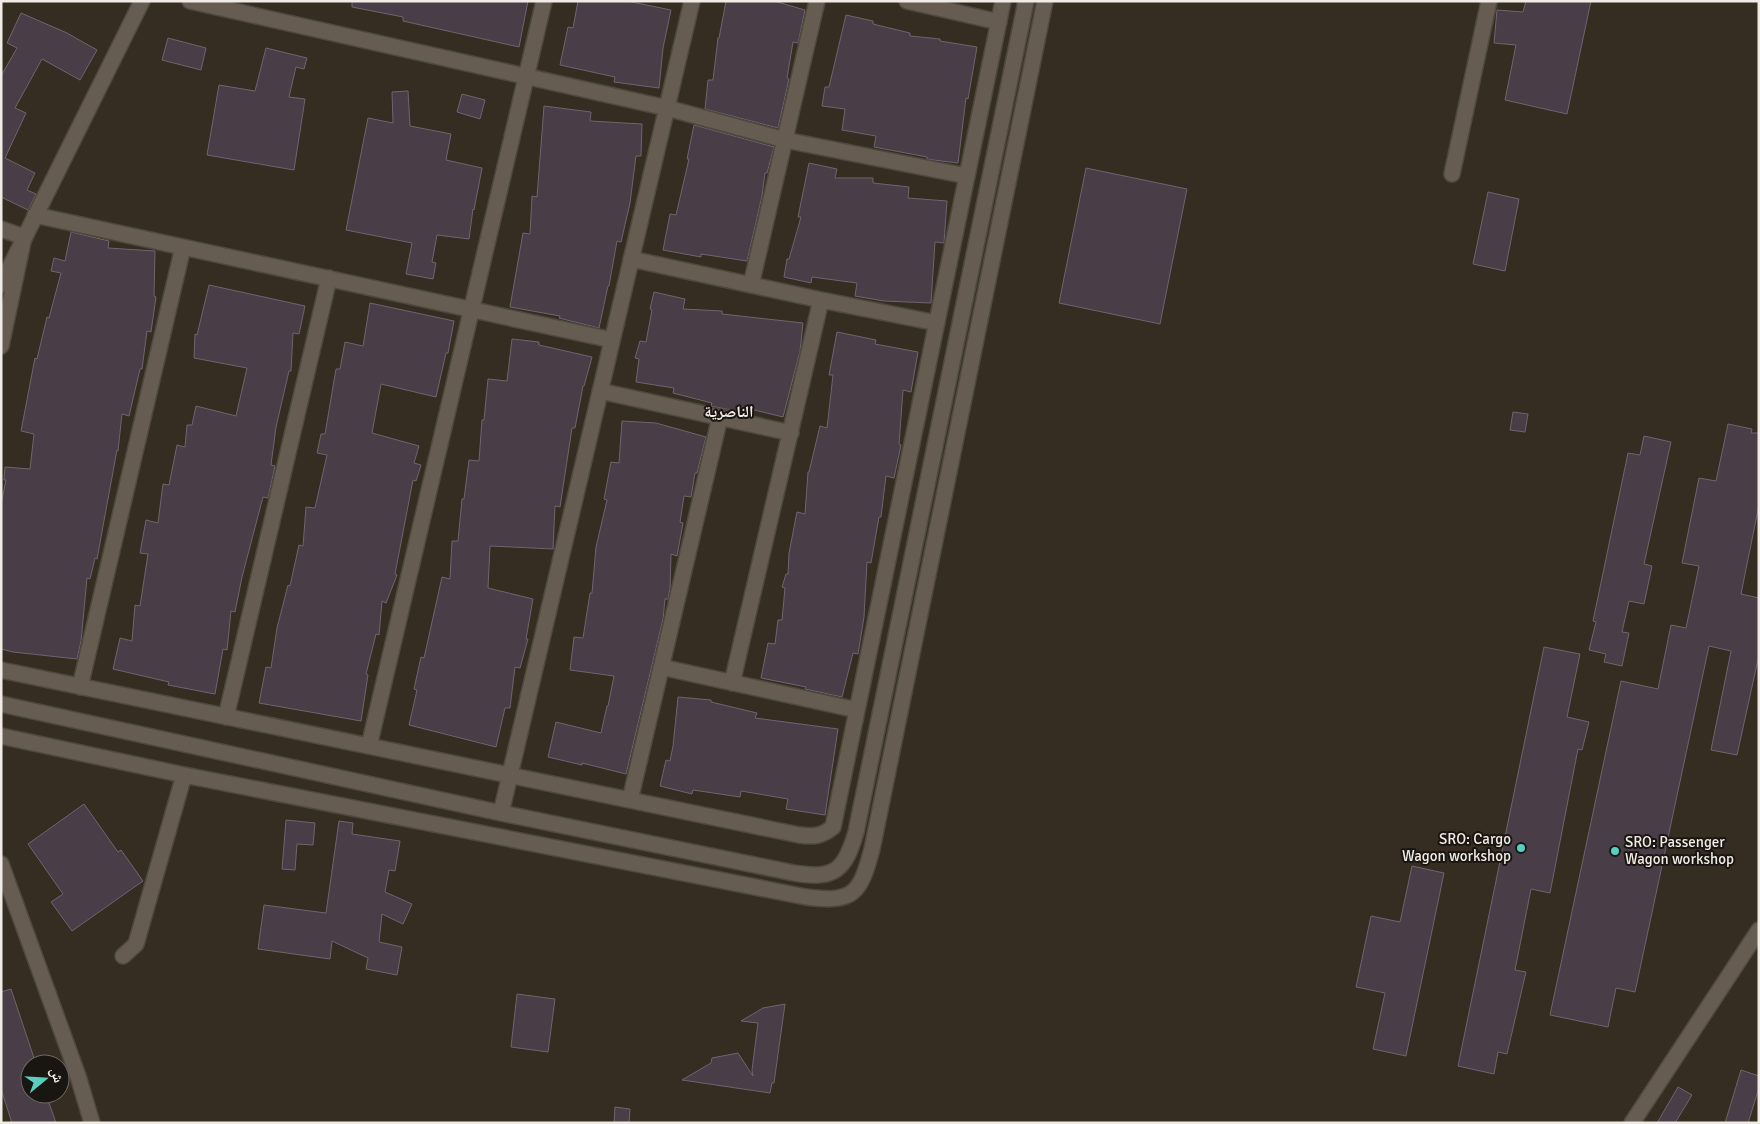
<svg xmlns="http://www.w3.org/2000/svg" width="1760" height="1124" font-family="Signika,'Noto Naskh Arabic',sans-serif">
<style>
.building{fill:#493e47;stroke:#70646e}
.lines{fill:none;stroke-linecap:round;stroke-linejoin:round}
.minor-casing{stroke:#4f483f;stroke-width:18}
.minor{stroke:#665c51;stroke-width:15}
.poi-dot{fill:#58cec1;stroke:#191511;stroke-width:2}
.labels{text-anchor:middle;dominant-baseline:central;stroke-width:4;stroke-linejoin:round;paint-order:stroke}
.poi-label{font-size:15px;fill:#f1ebe5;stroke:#191511;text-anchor:end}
.neighbourhood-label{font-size:16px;font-weight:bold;fill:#f1ebe5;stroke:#191511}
</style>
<rect width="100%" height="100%" fill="#352c22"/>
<path class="building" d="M 352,1 L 528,1 L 519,47 L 403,21 L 403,17 L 352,7 Z
M 578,1 L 627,1 L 671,10 L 663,48 L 659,88 L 614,82 L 615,77 L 560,65 L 568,27 L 573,28 Z
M 726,1 L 774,1 L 805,10 L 798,43 L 793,42 L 787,78 L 789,79 L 778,128 L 705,109 L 708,80 L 713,80 L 718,38 L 719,38 Z
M 1526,1 L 1591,1 L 1567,114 L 1505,100 L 1516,45 L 1494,43 L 1497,10 L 1523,12 Z
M 21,13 L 67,33 L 97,50 L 80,80 L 42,59 L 15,108 L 26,113 L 5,158 L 35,173 L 27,190 L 36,194 L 28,210 L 1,197 L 1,76 L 17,48 L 7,43 Z
M 846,15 L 873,21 L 873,24 L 910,33 L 910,36 L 940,39 L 940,41 L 977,47 L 968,99 L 966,98 L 958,163 L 934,160 L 927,159 L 927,157 L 874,147 L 876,136 L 842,130 L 845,109 L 822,106 L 825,87 L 829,87 Z
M 168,38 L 206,48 L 201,70 L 162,60 Z
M 266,48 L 307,58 L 304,69 L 296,67 L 289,97 L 305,99 L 294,170 L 207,155 L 219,85 L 255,91 Z
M 408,91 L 410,126 L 451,134 L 446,160 L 482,168 L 474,210 L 473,209 L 469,239 L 437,235 L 432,262 L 436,263 L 433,279 L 406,274 L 412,243 L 346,230 L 368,118 L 393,123 L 392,92 Z
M 462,94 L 485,100 L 480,119 L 457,112 Z
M 544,106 L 591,112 L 590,121 L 642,124 L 641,156 L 636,156 L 630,203 L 621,242 L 617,241 L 609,286 L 608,286 L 599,328 L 559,318 L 560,316 L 510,307 L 523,233 L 530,234 L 532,196 L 537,197 Z
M 694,125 L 774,147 L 767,173 L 765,173 L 762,196 L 747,261 L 701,254 L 701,257 L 663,250 L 670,214 L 676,215 L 689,159 L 687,159 Z
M 809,163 L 837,169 L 835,178 L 873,178 L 873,183 L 909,187 L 908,198 L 947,201 L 944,243 L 935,242 L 931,303 L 884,301 L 855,296 L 857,283 L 812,277 L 811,283 L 784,277 L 787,259 L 789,259 L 801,217 L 798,217 Z
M 1086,168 L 1187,189 L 1160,324 L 1059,303 Z
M 1488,192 L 1519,199 L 1505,271 L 1473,264 Z
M 71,232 L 109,241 L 108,248 L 155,251 L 154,296 L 156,297 L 151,332 L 147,331 L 142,369 L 140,369 L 129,416 L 122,414 L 118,451 L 117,450 L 97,559 L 95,558 L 90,579 L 87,578 L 81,641 L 77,659 L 13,652 L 1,649 L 1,504 L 6,480 L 4,480 L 5,467 L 30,469 L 34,434 L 21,431 L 35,358 L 37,359 L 47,317 L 49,318 L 61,273 L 51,271 L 54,258 L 65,261 Z
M 209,285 L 305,306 L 299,334 L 293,333 L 291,371 L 289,371 L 276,427 L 271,465 L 275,466 L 268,498 L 263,497 L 242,577 L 235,612 L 231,611 L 227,650 L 223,649 L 215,694 L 168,685 L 169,682 L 113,669 L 120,638 L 132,641 L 135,605 L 140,606 L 148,554 L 140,553 L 146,520 L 158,523 L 163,484 L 169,485 L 177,445 L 185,447 L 187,425 L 192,425 L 196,406 L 236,416 L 247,368 L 194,358 L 195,334 L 197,335 Z
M 654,292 L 685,299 L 683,309 L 722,311 L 722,314 L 803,323 L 800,351 L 783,417 L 742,407 L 740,412 L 711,406 L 712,403 L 673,393 L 674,388 L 636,382 L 639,359 L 635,358 L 640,341 L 646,342 L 652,310 L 650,309 Z
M 370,303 L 454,321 L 448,353 L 446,353 L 436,397 L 381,384 L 372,433 L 419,446 L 414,463 L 421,465 L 416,481 L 413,480 L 395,574 L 397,575 L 386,603 L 382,601 L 379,635 L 376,634 L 366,674 L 368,675 L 361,721 L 259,703 L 266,667 L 271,668 L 277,628 L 288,585 L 290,586 L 299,545 L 303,546 L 306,507 L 315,508 L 327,455 L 317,453 L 321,434 L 325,434 L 336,369 L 340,369 L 345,342 L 363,346 Z
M 837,332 L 876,340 L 875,344 L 918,352 L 911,392 L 903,390 L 899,444 L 901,445 L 894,478 L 886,476 L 881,517 L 879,517 L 871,563 L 867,562 L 864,617 L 858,654 L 853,653 L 842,697 L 805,689 L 806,687 L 761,678 L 768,643 L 775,644 L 778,620 L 782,620 L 785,588 L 782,587 L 786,574 L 788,574 L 789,553 L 797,512 L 805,514 L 808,472 L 809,472 L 820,426 L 827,428 L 833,375 L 829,375 Z
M 512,339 L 539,342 L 539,345 L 592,357 L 584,386 L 583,386 L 575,428 L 572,428 L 560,507 L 555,506 L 553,549 L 490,546 L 488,588 L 533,599 L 526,639 L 528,639 L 520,668 L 515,667 L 510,708 L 505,708 L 496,747 L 409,725 L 417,690 L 414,689 L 421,657 L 424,658 L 442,577 L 450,579 L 452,541 L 458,541 L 462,499 L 464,499 L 469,460 L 479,461 L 482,420 L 484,420 L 488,379 L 507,381 Z
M 1513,412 L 1528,414 L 1525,432 L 1510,430 Z
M 622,421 L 656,423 L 706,437 L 697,473 L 695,473 L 691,497 L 684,496 L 680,522 L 683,523 L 677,556 L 671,554 L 670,588 L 668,599 L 665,599 L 663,619 L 626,774 L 582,763 L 582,765 L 548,757 L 556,722 L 601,733 L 607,706 L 608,706 L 614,676 L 570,670 L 574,637 L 583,638 L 590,593 L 592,593 L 596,547 L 607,500 L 604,499 L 611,462 L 619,463 Z
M 1728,424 L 1752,429 L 1751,433 L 1759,433 L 1759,505 L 1741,594 L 1759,598 L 1759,655 L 1737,755 L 1711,750 L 1731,651 L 1709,646 L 1635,992 L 1616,988 L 1608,1027 L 1550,1015 L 1621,681 L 1658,689 L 1671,625 L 1686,628 L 1699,566 L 1682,563 L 1699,478 L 1716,481 Z
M 1644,436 L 1671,442 L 1644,564 L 1652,566 L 1644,604 L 1629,601 L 1622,632 L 1629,633 L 1622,666 L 1604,662 L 1606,654 L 1589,650 L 1596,622 L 1593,621 L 1628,453 L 1640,455 Z
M 1544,647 L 1580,654 L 1567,717 L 1589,722 L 1582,750 L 1578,749 L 1550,893 L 1531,889 L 1515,970 L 1526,972 L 1507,1054 L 1498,1052 L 1494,1074 L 1458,1066 Z
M 678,697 L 711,700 L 711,702 L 757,713 L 755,718 L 838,729 L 825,815 L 786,809 L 788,799 L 741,791 L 740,797 L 693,790 L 692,794 L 660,786 L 666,760 L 670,761 L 673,746 Z
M 84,804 L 118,852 L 121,850 L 143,881 L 72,931 L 51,902 L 63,894 L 28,844 Z
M 286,820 L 315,823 L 313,845 L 297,844 L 295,870 L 282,869 Z
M 339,821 L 353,823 L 352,834 L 400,841 L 395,871 L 389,870 L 385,892 L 412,904 L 403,924 L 382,914 L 379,942 L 402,947 L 397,975 L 366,969 L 368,958 L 332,941 L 330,959 L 258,949 L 264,905 L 326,913 Z
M 1412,866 L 1444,873 L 1406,1056 L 1373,1049 L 1385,993 L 1356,987 L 1371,916 L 1400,922 Z
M 11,989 L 36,1064 L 30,1064 L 30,1094 L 46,1094 L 56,1123 L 12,1123 L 1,1089 L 1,992 Z
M 517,994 L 555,999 L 548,1052 L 511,1047 Z
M 785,1004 L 774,1083 L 772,1083 L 770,1093 L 682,1080 L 711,1063 L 712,1058 L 738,1053 L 753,1076 L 752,1070 L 758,1023 L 741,1021 L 763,1008 Z
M 1741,1070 L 1759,1076 L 1759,1088 L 1748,1123 L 1725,1123 Z
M 1678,1087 L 1692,1095 L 1675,1123 L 1657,1123 Z
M 615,1107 L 630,1109 L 629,1123 L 614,1123 Z"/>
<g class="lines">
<defs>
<path id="minor" d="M 190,1 L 667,108 L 785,140 L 967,176
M 907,1 L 999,22
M 1452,174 L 1489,1
M 35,215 L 612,340
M 1,229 L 24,237 L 1,346
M 631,259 L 821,300 L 937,323
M 1,285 L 142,1
M 751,285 L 817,1
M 600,391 L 791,433
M 661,667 L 857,710
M 1,670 L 799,835 C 814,837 822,836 833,827 L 1003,1
M 732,683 L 821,300
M 80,687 L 183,247
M 1,704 L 501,813 L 794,873 C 835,880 845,870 856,832 L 1026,1
M 226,717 L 329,278
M 1,736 L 184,775 L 806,897 C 854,903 860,894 872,849 L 1045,1
M 369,746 L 544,1
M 630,800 L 720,417
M 501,813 L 692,1
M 1,864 L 78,1076 L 92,1123
M 123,956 L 136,944 L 184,775
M 1632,1123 L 1759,930"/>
</defs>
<use href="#minor" class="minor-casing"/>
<use href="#minor" class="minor"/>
</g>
<g class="poi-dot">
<circle cx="1521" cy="848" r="5"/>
<circle cx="1615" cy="851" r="5"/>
</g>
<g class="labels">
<g class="poi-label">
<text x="1511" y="839">SRO: Cargo<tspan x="1511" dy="17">Wagon workshop</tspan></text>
<text x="1625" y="842" text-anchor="start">SRO: Passenger<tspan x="1625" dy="17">Wagon workshop</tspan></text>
</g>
<g class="neighbourhood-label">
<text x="729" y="412">الناصرية</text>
</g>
</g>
<rect width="1760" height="1124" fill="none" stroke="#f1ebe5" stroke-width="5"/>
<g transform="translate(45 1079) rotate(72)"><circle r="24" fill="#191511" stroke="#6f6b66"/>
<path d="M0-4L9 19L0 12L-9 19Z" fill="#58cec1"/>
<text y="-8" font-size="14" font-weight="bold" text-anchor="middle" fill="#f1ebe5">ش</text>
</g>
</svg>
